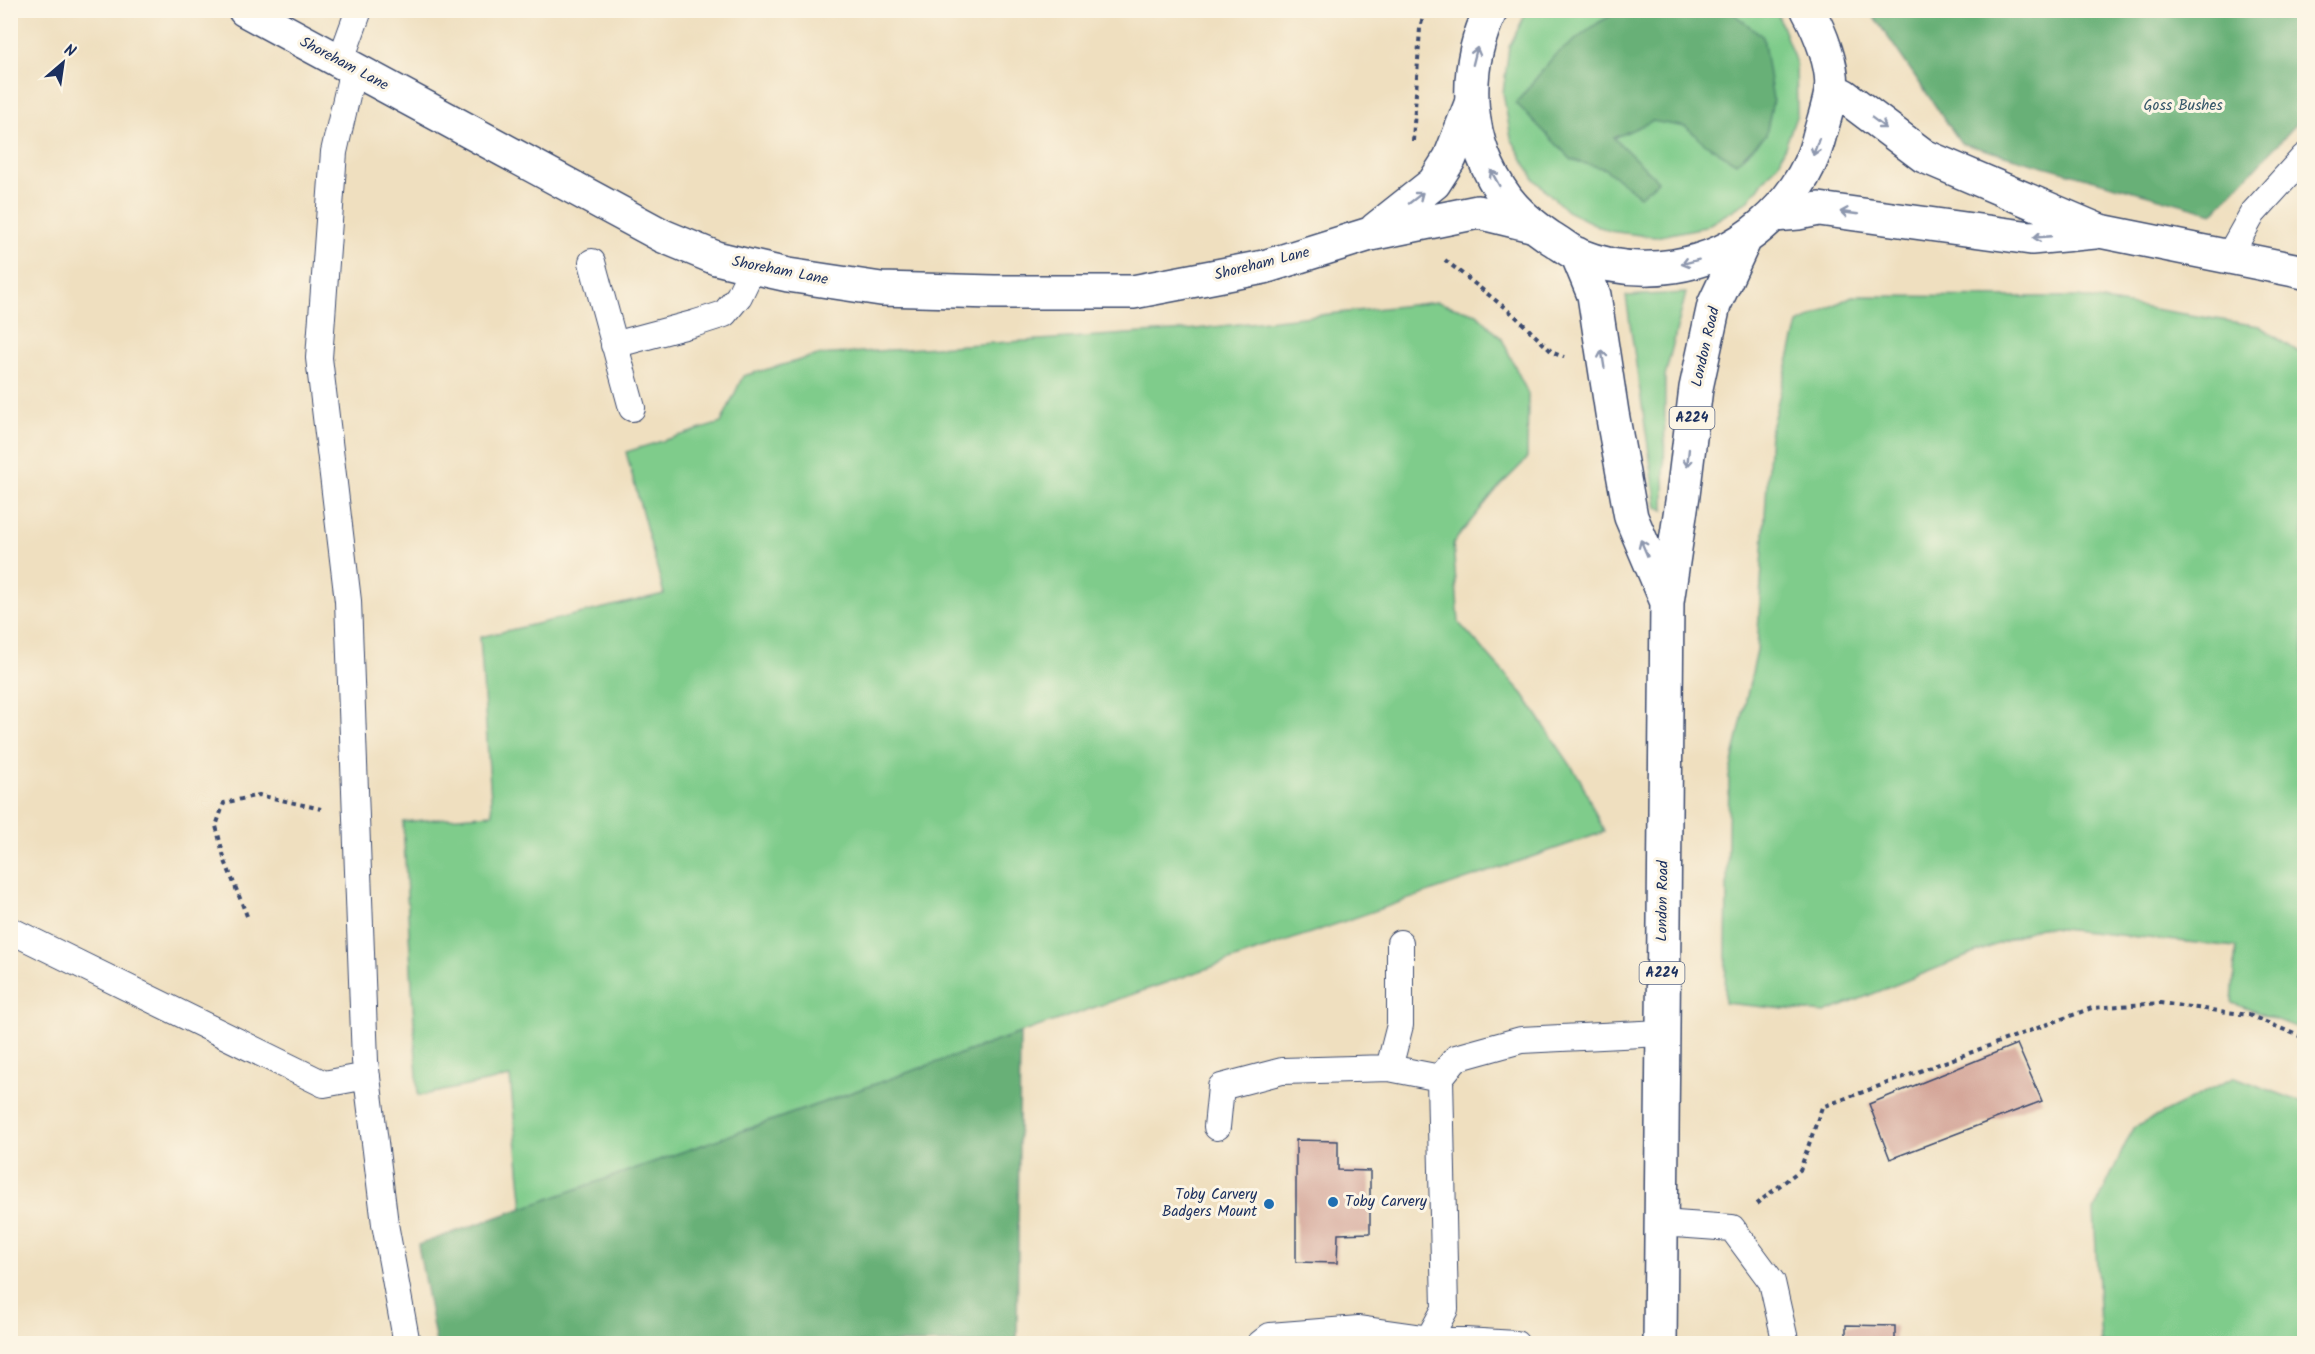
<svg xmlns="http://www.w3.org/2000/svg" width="2315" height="1354" font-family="Kalam,sans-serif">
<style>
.green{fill:#7fcc8b;stroke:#4d7e74;stroke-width:1.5}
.forest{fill:#67b077;stroke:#41706a;stroke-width:1.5}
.building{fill:#d2a194}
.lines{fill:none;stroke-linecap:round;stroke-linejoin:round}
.lane-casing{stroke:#3b496d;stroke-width:28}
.street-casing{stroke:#3b496d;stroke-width:36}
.secondary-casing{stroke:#3b496d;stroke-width:36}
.primary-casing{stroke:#3b496d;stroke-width:36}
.path{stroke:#3b496d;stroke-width:4;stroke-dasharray:4.5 4.5;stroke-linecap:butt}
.lane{stroke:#fff;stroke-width:26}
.street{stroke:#fff;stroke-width:33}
.secondary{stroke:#fff;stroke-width:33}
.primary{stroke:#fff;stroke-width:33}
.oneway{stroke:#8d97ae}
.poi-dot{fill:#1f6fb2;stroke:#fcf5e5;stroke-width:2}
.labels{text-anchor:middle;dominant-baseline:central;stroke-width:6;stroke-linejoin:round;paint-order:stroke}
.shield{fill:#fcf5e5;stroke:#5e6a86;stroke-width:1.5}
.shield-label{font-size:14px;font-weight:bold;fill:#1b2f5e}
.street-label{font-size:15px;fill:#1b2f5e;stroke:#fcf5e5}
.park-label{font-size:15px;fill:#345669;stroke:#fcf5e5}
.poi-label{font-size:15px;fill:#1b2f5e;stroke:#fcf5e5;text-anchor:end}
</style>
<rect width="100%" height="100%" fill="#fcf5e5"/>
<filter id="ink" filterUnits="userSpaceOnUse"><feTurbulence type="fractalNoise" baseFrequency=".0167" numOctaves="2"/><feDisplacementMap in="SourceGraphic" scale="12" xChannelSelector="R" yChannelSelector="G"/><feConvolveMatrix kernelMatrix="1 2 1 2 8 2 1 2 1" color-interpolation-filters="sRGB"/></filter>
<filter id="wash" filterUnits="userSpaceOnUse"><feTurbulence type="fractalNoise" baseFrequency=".008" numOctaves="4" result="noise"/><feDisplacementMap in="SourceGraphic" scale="24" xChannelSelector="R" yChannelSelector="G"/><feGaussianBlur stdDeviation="1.35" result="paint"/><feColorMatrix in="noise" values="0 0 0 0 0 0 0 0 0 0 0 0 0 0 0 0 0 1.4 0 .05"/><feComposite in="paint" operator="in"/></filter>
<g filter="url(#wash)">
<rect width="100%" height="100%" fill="#efdfbf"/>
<path class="green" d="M 1527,11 L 1775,11 L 1778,15 L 1796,63 L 1797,114 L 1780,161 L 1748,201 L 1705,227 L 1655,237 L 1609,231 L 1567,211 L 1534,179 L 1511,138 L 1503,93 L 1509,47 Z
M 1686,293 L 1665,376 L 1664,510 L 1657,507 L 1626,296 Z
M 1852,296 L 2078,297 L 2259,326 L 2303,355 L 2304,1030 L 2232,1003 L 2236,947 L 2040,927 L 1825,1013 L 1725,1003 L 1729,777 L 1757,650 L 1770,432 L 1798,324 Z
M 1437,302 L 1477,314 L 1502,339 L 1528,394 L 1527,459 L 1497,489 L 1453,543 L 1459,623 L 1523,694 L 1580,779 L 1604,832 L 1020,1033 L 523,1209 L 510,1077 L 418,1096 L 403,822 L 492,814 L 480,637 L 664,594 L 626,452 L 721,423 L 743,376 L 818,355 L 1187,330 Z
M 2235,1077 L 2304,1103 L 2304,1343 L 2101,1343 L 2094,1211 L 2133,1128 Z"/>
<path class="forest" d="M 1619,11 L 1730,11 L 1763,37 L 1773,100 L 1766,135 L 1736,163 L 1707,145 L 1686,127 L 1652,121 L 1614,138 L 1658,181 L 1640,196 L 1605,169 L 1572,160 L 1516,103 L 1554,56 L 1598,23 Z
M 1870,11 L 2304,11 L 2304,116 L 2213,213 L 1961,143 Z
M 1020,1033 L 1017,1343 L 436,1343 L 418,1245 Z"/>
<g id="blocks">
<path class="building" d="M 2017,1044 L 2042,1101 L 1890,1159 L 1869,1104 Z
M 1296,1140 L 1338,1141 L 1338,1170 L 1370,1171 L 1370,1233 L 1338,1234 L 1337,1263 L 1296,1262 Z
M 1846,1325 L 1895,1326 L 1895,1344 L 1846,1344 Z"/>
</g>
</g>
<g filter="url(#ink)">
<use href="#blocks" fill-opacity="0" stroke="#3b496d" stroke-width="1.5"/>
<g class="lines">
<defs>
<path id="lane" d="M 340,62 L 359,10
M 353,69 L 334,152 L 319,358 L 348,601 L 365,1061 L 385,1224 L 407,1344
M 2229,256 L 2253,213 L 2304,157
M 592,262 L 632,408
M 614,345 L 696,323 L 724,314 L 739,296 L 753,267
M 10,930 L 324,1084 L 367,1076
M 1389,1068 L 1400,1025 L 1400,943
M 1217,1127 L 1221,1087 L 1282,1071 L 1389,1068 L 1440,1078
M 1661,1223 L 1732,1228 L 1772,1282 L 1786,1344
M 1260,1344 L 1270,1336 L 1359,1329 L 1430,1339 L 1516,1344
M 1426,1344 L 1445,1309 L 1440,1078 L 1456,1058 L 1521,1040 L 1662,1033"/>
<path id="street" d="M 1831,90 L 1843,95 L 1924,156 L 2100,231 L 2304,272
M 1775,215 L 1798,213 L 1819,209 L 2031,238 L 2095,232"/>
<path id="secondary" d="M 245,10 L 663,236 L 716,258 L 753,267 L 788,275 L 881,289 L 994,292 L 1133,292 L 1264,267 L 1370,234 L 1478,212 L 1531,225
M 1376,229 L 1434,183 L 1450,158 L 1471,104"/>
<path id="primary" d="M 1491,10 C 1461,71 1466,144 1507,199 C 1519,215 1535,227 1551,238 C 1560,243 1569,251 1578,255 C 1639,280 1711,269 1761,226 C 1787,204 1809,174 1818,141 C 1822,125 1828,109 1831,92 C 1835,68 1820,32 1808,10
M 1577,254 L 1594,295 L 1612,413 L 1631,517 L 1667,602
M 1660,1344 L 1667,602 L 1683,495 L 1696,388 L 1714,305 L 1744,241"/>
</defs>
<use href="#lane" class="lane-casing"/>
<use href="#street" class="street-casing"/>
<use href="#secondary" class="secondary-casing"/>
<use href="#primary" class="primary-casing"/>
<path class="path" d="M 1413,141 L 1420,28 L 1425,10
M 1445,260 L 1514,315 L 1553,353 L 1564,357
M 247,916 L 225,861 L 216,826 L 224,803 L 259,795 L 321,809
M 1756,1204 L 1800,1170 L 1822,1107 L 2092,1008 L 2160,1003 L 2249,1015 L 2304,1038"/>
<use href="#lane" class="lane"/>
<use href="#street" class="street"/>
<use href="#secondary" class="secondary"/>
<use href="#primary" class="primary"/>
</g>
<defs><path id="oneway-shaft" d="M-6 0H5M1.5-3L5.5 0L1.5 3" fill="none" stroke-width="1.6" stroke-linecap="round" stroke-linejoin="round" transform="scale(1.5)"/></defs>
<g class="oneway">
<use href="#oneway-shaft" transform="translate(1475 56) rotate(-76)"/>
<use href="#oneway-shaft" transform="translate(1879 123) rotate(37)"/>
<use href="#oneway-shaft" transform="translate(1816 147) rotate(109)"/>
<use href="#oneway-shaft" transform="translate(1495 178) rotate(-119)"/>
<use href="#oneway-shaft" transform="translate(1416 198) rotate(-38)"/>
<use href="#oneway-shaft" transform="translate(1849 213) rotate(-172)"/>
<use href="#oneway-shaft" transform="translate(2042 237) rotate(175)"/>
<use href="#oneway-shaft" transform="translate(1690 262) rotate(165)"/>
<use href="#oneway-shaft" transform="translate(1603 359) rotate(-99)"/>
<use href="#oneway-shaft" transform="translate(1688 458) rotate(96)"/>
<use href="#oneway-shaft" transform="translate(1644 548) rotate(-113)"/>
</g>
</g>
<g class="poi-dot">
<circle cx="1333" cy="1202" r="6"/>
<circle cx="1269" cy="1204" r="6"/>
</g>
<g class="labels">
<g class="shield">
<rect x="1669.5" y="407" width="45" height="22" rx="4.5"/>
<rect x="1639.5" y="962" width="45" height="22" rx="4.5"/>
</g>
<g class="shield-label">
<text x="1692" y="418">A224</text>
<text x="1662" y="973">A224</text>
</g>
<g class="street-label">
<text transform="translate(344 64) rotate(28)">Shoreham Lane</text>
<text transform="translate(1262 264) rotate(-14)">Shoreham Lane</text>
<text transform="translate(780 271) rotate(11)">Shoreham Lane</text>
<text transform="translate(1706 347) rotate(-77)">London Road</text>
<text transform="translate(1663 901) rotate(-89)">London Road</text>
</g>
<g class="park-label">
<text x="2183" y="106">Goss Bushes</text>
</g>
<g class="poi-label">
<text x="1257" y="1195">Toby Carvery<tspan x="1257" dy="17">Badgers Mount</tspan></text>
<text x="1345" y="1202" text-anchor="start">Toby Carvery</text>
</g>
</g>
<rect width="2315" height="1354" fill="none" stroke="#fcf5e5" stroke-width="36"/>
<g transform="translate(63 63) rotate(29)" stroke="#fcf5e5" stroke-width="4.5" paint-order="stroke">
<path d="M0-4.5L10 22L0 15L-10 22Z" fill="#1b2f5e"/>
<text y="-9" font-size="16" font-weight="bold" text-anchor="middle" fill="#1b2f5e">N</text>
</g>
</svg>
